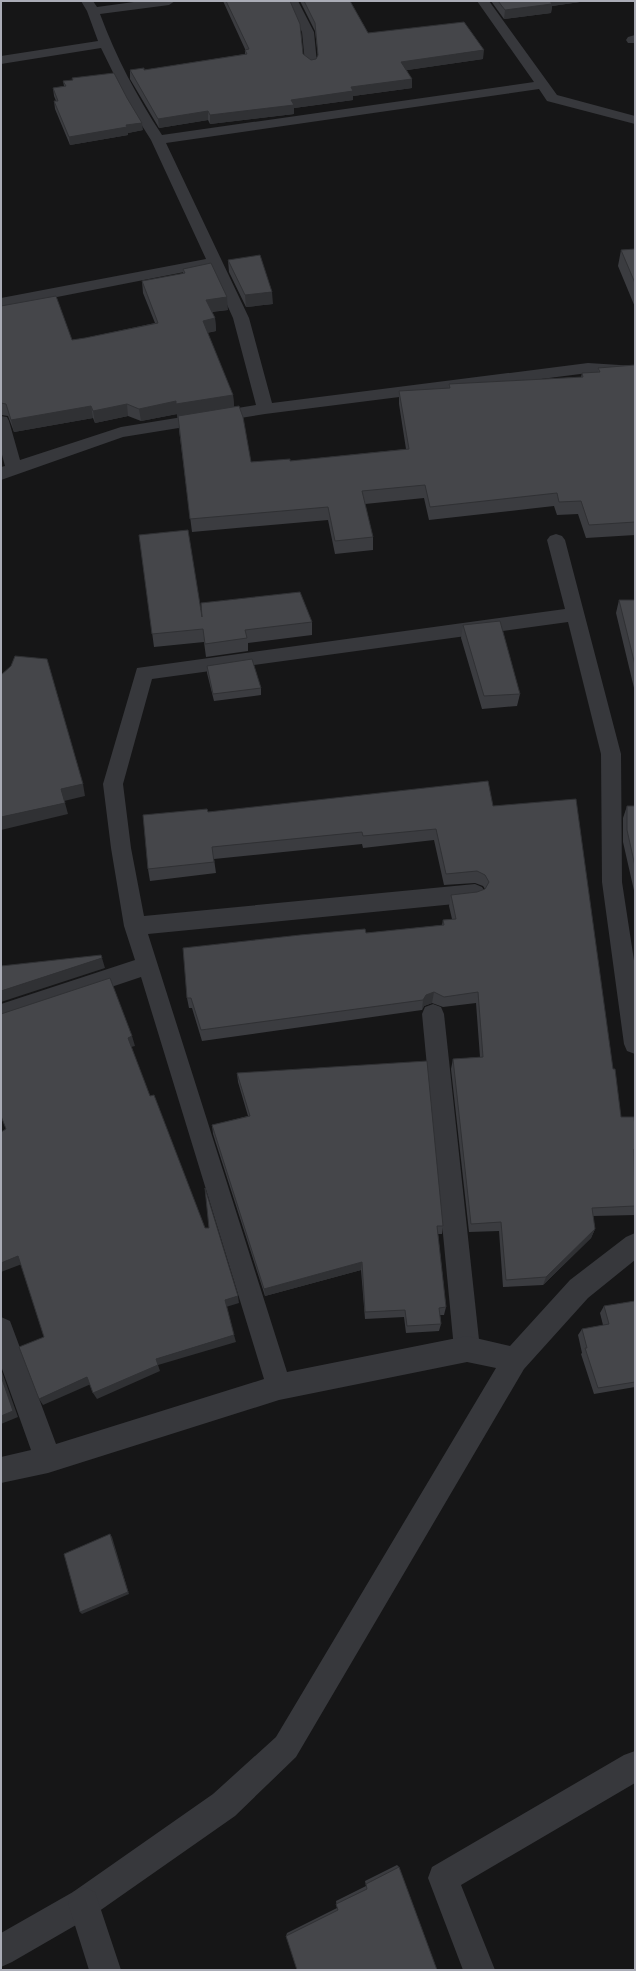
<svg xmlns="http://www.w3.org/2000/svg" width="636" height="1971" font-family="'Fira Sans',sans-serif">
<style>
.lines{fill:none;stroke-linecap:round;stroke-linejoin:round}
.service{fill:#37383c;fill-rule:evenodd}
.minor{fill:#37383c;fill-rule:evenodd}
.tertiary{fill:#37383c;fill-rule:evenodd}
.wall{fill:#3b3c40}
.shaded-wall{fill:#303134}
.building{fill:#45464a;stroke:#303134}
</style>
<rect width="100%" height="100%" fill="#161617"/>
<g class="lines">
<path class="service" d="M 433,1004 L 441,1007 L 444,1014 L 480,1349 L 476,1358 L 467,1362 L 458,1358 L 454,1349 L 422,1014 L 425,1007 Z"/>
<path class="minor" d="M 81,1 L 93,1 L 97,7 L 141,1 L 175,1 L 169,5 L 100,14 C 116,57 137,97 162,135 L 534,82 L 477,1 L 489,1 L 557,95 L 635,116 L 635,124 L 547,101 L 539,89 L 166,143 L 249,318 L 272,403 L 588,363 L 635,366 L 635,376 L 588,373 L 265,414 L 123,437 L 1,480 L 1,467 L 5,466 L 1,451 L 1,416 L 7,417 L 9,421 L 20,460 L 121,427 L 256,405 L 233,318 L 210,267 L 1,308 L 1,298 L 206,259 L 151,140 L 129,105 L 101,48 L 1,64 L 1,56 L 98,41 L 87,11 Z
M 286,1 L 298,1 L 314,32 L 317,63 L 316,66 L 311,67 L 305,63 L 302,32 Z
M 635,35 L 635,43 L 628,43 L 626,40 L 628,37 Z
M 556,534 L 562,536 L 565,540 L 621,754 L 622,882 L 635,967 L 635,1054 L 627,1051 L 624,1044 L 602,882 L 601,754 L 568,622 L 152,679 L 123,784 L 131,848 L 144,916 L 475,884 L 482,887 L 486,893 L 482,899 L 475,902 L 148,934 L 287,1372 L 467,1336 L 510,1346 L 570,1280 L 626,1237 L 635,1233 L 635,1260 L 588,1298 L 524,1369 L 296,1757 L 235,1816 L 95,1914 L 12,1962 L 1,1967 L 1,1933 L 73,1892 L 213,1794 L 276,1737 L 496,1368 L 467,1362 L 279,1400 L 48,1473 L 1,1483 L 1,1457 L 31,1450 L 1,1366 L 1,1317 L 10,1321 L 56,1444 L 264,1379 L 141,977 L 1,1024 L 1,1004 L 135,960 L 124,926 L 111,848 L 103,784 L 137,668 L 565,609 L 547,540 L 550,536 Z
M 635,1751 L 635,1783 L 461,1885 L 495,1970 L 463,1970 L 428,1878 L 432,1867 L 624,1755 Z"/>
<path class="tertiary" d="M 84,1887 L 95,1892 L 121,1970 L 89,1970 L 68,1903 L 73,1892 Z"/>
</g>
<path class="wall" d="M 223,1 L 290,1 L 303,54 L 311,60 L 316,59 L 318,56 L 315,31 L 300,1 L 350,1 L 368,33 L 483,59 L 407,70 L 412,88 L 353,96 L 353,100 L 294,108 L 294,114 L 210,124 L 208,120 L 159,128 L 130,79 L 130,70 L 144,70 L 245,54 L 245,49 Z
M 491,1 L 580,1 L 580,2 L 552,6 L 551,13 L 504,19 Z
M 63,81 L 143,130 L 128,133 L 128,135 L 70,145 L 55,109 L 54,101 L 56,101 L 54,96 L 53,88 L 64,86 Z
M 635,249 L 635,307 L 618,266 L 621,250 Z
M 228,260 L 273,304 L 246,307 L 229,272 Z
M 183,269 L 228,310 L 212,312 L 215,318 L 216,331 L 207,333 L 233,395 L 234,407 L 251,462 L 290,461 L 406,449 L 399,404 L 399,391 L 448,388 L 449,384 L 581,377 L 582,373 L 598,372 L 598,368 L 635,365 L 635,535 L 586,538 L 578,514 L 557,515 L 554,506 L 429,520 L 424,498 L 365,504 L 373,537 L 373,550 L 335,554 L 328,520 L 192,532 L 177,414 L 141,421 L 128,416 L 95,423 L 93,418 L 14,432 L 8,416 L 1,415 L 1,306 L 72,340 L 85,338 L 155,323 L 143,293 L 142,281 L 183,274 Z
M 139,535 L 202,617 L 312,622 L 312,635 L 248,643 L 248,651 L 206,657 L 204,642 L 154,647 Z
M 619,600 L 635,600 L 635,692 L 616,613 Z
M 463,625 L 520,694 L 517,706 L 482,709 L 461,638 Z
M 207,666 L 261,688 L 261,695 L 214,701 L 207,673 Z
M 493,806 L 613,1069 L 621,1117 L 635,1127 L 635,1215 L 593,1216 L 595,1229 L 591,1238 L 543,1285 L 503,1287 L 499,1231 L 469,1232 L 451,1069 L 453,1059 L 480,1057 L 476,1003 L 443,1007 L 432,1003 L 424,1006 L 422,1010 L 202,1041 L 192,1008 L 189,1008 L 187,998 L 366,933 L 442,925 L 443,920 L 452,919 L 449,906 L 451,895 L 477,892 L 485,889 L 483,886 L 475,883 L 444,885 L 434,840 L 363,848 L 362,844 L 214,859 L 216,873 L 150,881 L 148,869 L 208,812 Z
M 627,806 L 635,806 L 635,895 L 623,842 L 623,818 Z
M 237,1073 L 443,1226 L 442,1234 L 438,1234 L 446,1307 L 444,1315 L 440,1315 L 441,1324 L 439,1331 L 406,1333 L 404,1317 L 365,1319 L 361,1270 L 265,1296 L 213,1134 L 212,1125 L 248,1116 L 238,1082 Z
M 635,1301 L 635,1387 L 594,1394 L 581,1354 L 582,1353 L 578,1335 L 582,1329 L 603,1325 L 600,1313 L 604,1306 Z
M 397,1865 L 399,1867 L 437,1970 L 286,1936 L 287,1933 L 337,1908 L 336,1901 L 366,1886 L 365,1881 Z"/>
<path class="shaded-wall" d="M 547,1 L 580,1 L 580,2 L 552,6 L 551,13 L 504,19 L 505,10 Z
M 484,50 L 483,59 L 401,71 L 401,62 Z
M 412,79 L 412,88 L 353,96 L 353,100 L 294,108 L 294,114 L 210,124 L 210,115 L 351,87 Z
M 208,111 L 208,120 L 159,128 L 158,119 Z
M 142,123 L 143,130 L 128,133 L 128,135 L 70,145 L 69,137 L 126,125 Z
M 272,292 L 273,304 L 246,307 L 245,295 Z
M 227,297 L 228,310 L 206,312 L 206,300 Z
M 215,318 L 216,331 L 204,333 L 203,321 Z
M 233,395 L 234,407 L 177,416 L 176,404 Z
M 176,401 L 177,414 L 141,421 L 139,409 Z
M 127,404 L 128,416 L 95,423 L 93,411 Z
M 91,406 L 93,418 L 14,432 L 11,420 Z
M 83,784 L 85,796 L 64,801 L 61,789 Z
M 65,803 L 68,814 L 1,830 L 1,817 Z
M 102,958 L 105,968 L 1,1002 L 1,991 Z
M 434,992 L 432,1003 L 424,1006 L 422,1010 L 423,1000 L 426,995 Z
M 132,1036 L 135,1046 L 131,1047 L 128,1038 Z
M 595,1229 L 591,1238 L 543,1285 L 546,1277 Z
M 18,1256 L 22,1264 L 1,1272 L 1,1263 Z
M 362,1262 L 361,1270 L 265,1296 L 264,1289 Z
M 238,1296 L 239,1303 L 226,1307 L 225,1300 Z
M 234,1335 L 236,1342 L 158,1365 L 160,1371 L 97,1399 L 93,1393 L 156,1359 Z
M 1,1369 L 18,1417 L 1,1424 Z
M 87,1377 L 91,1384 L 43,1405 L 39,1399 Z
M 110,1534 L 112,1537 L 129,1594 L 82,1614 L 80,1612 Z"/>
<path class="building" d="M 226,1 L 290,1 L 300,24 L 303,54 L 311,60 L 316,59 L 318,55 L 315,23 L 304,1 L 350,1 L 368,33 L 464,22 L 484,50 L 401,62 L 412,79 L 351,87 L 353,91 L 291,100 L 294,105 L 210,115 L 208,111 L 158,119 L 130,70 L 144,68 L 144,70 L 247,54 L 245,50 L 249,49 Z
M 498,1 L 550,1 L 552,4 L 505,10 Z
M 114,73 L 127,98 L 142,123 L 126,125 L 127,127 L 69,137 L 54,101 L 58,101 L 53,88 L 66,86 L 63,81 L 73,80 L 72,78 Z
M 635,249 L 635,283 L 621,250 Z
M 260,255 L 272,292 L 245,295 L 228,260 Z
M 211,263 L 227,297 L 206,300 L 215,318 L 203,321 L 233,395 L 176,404 L 176,401 L 139,409 L 127,404 L 93,411 L 91,406 L 11,420 L 6,404 L 1,403 L 1,306 L 56,296 L 72,340 L 85,338 L 158,323 L 142,281 L 185,273 L 183,269 Z
M 635,365 L 635,522 L 589,525 L 581,501 L 559,502 L 557,493 L 430,507 L 425,485 L 362,491 L 373,537 L 335,541 L 328,507 L 190,519 L 178,416 L 239,406 L 243,417 L 251,462 L 290,459 L 290,461 L 409,449 L 399,391 L 450,388 L 449,384 L 583,377 L 582,373 L 600,372 L 598,368 Z
M 188,530 L 202,617 L 201,603 L 300,592 L 312,622 L 245,630 L 247,638 L 205,644 L 203,629 L 152,634 L 139,535 Z
M 619,600 L 635,600 L 635,665 Z
M 500,621 L 520,694 L 484,696 L 463,625 Z
M 15,656 L 47,659 L 83,784 L 61,789 L 65,803 L 1,817 L 1,675 L 11,666 Z
M 252,659 L 261,688 L 213,694 L 207,666 Z
M 488,781 L 493,806 L 576,799 L 613,1069 L 615,1069 L 621,1117 L 634,1117 L 635,1127 L 635,1149 L 634,1149 L 635,1206 L 592,1208 L 595,1229 L 546,1277 L 506,1280 L 501,1222 L 471,1224 L 453,1059 L 483,1057 L 478,992 L 444,997 L 434,992 L 426,995 L 423,1000 L 201,1030 L 191,998 L 187,998 L 183,948 L 300,935 L 365,929 L 366,933 L 444,925 L 443,920 L 456,919 L 451,895 L 477,892 L 485,889 L 489,882 L 485,875 L 477,871 L 446,874 L 436,829 L 363,836 L 362,832 L 212,847 L 214,862 L 148,869 L 143,815 L 207,809 L 208,812 Z
M 627,806 L 635,806 L 635,866 L 627,830 Z
M 101,955 L 102,958 L 1,991 L 1,966 Z
M 110,978 L 132,1036 L 128,1038 L 150,1096 L 154,1095 L 205,1228 L 209,1228 L 205,1188 L 238,1296 L 225,1300 L 234,1335 L 156,1359 L 158,1365 L 93,1393 L 87,1377 L 39,1399 L 19,1347 L 44,1337 L 18,1256 L 1,1263 L 1,1132 L 6,1129 L 1,1116 L 1,1014 Z
M 427,1061 L 443,1226 L 437,1226 L 446,1307 L 439,1308 L 441,1324 L 407,1326 L 405,1310 L 365,1312 L 362,1262 L 264,1289 L 212,1125 L 250,1116 L 237,1073 Z
M 635,1301 L 635,1382 L 598,1388 L 585,1348 L 587,1348 L 582,1329 L 609,1324 L 604,1306 Z
M 1,1376 L 13,1411 L 1,1416 Z
M 110,1534 L 128,1592 L 80,1612 L 64,1554 Z
M 399,1867 L 437,1970 L 297,1970 L 286,1936 L 338,1910 L 336,1904 L 367,1889 L 366,1884 Z"/>
<rect width="636" height="1971" fill="none" stroke="#aaacb6" stroke-width="4"/>
</svg>
